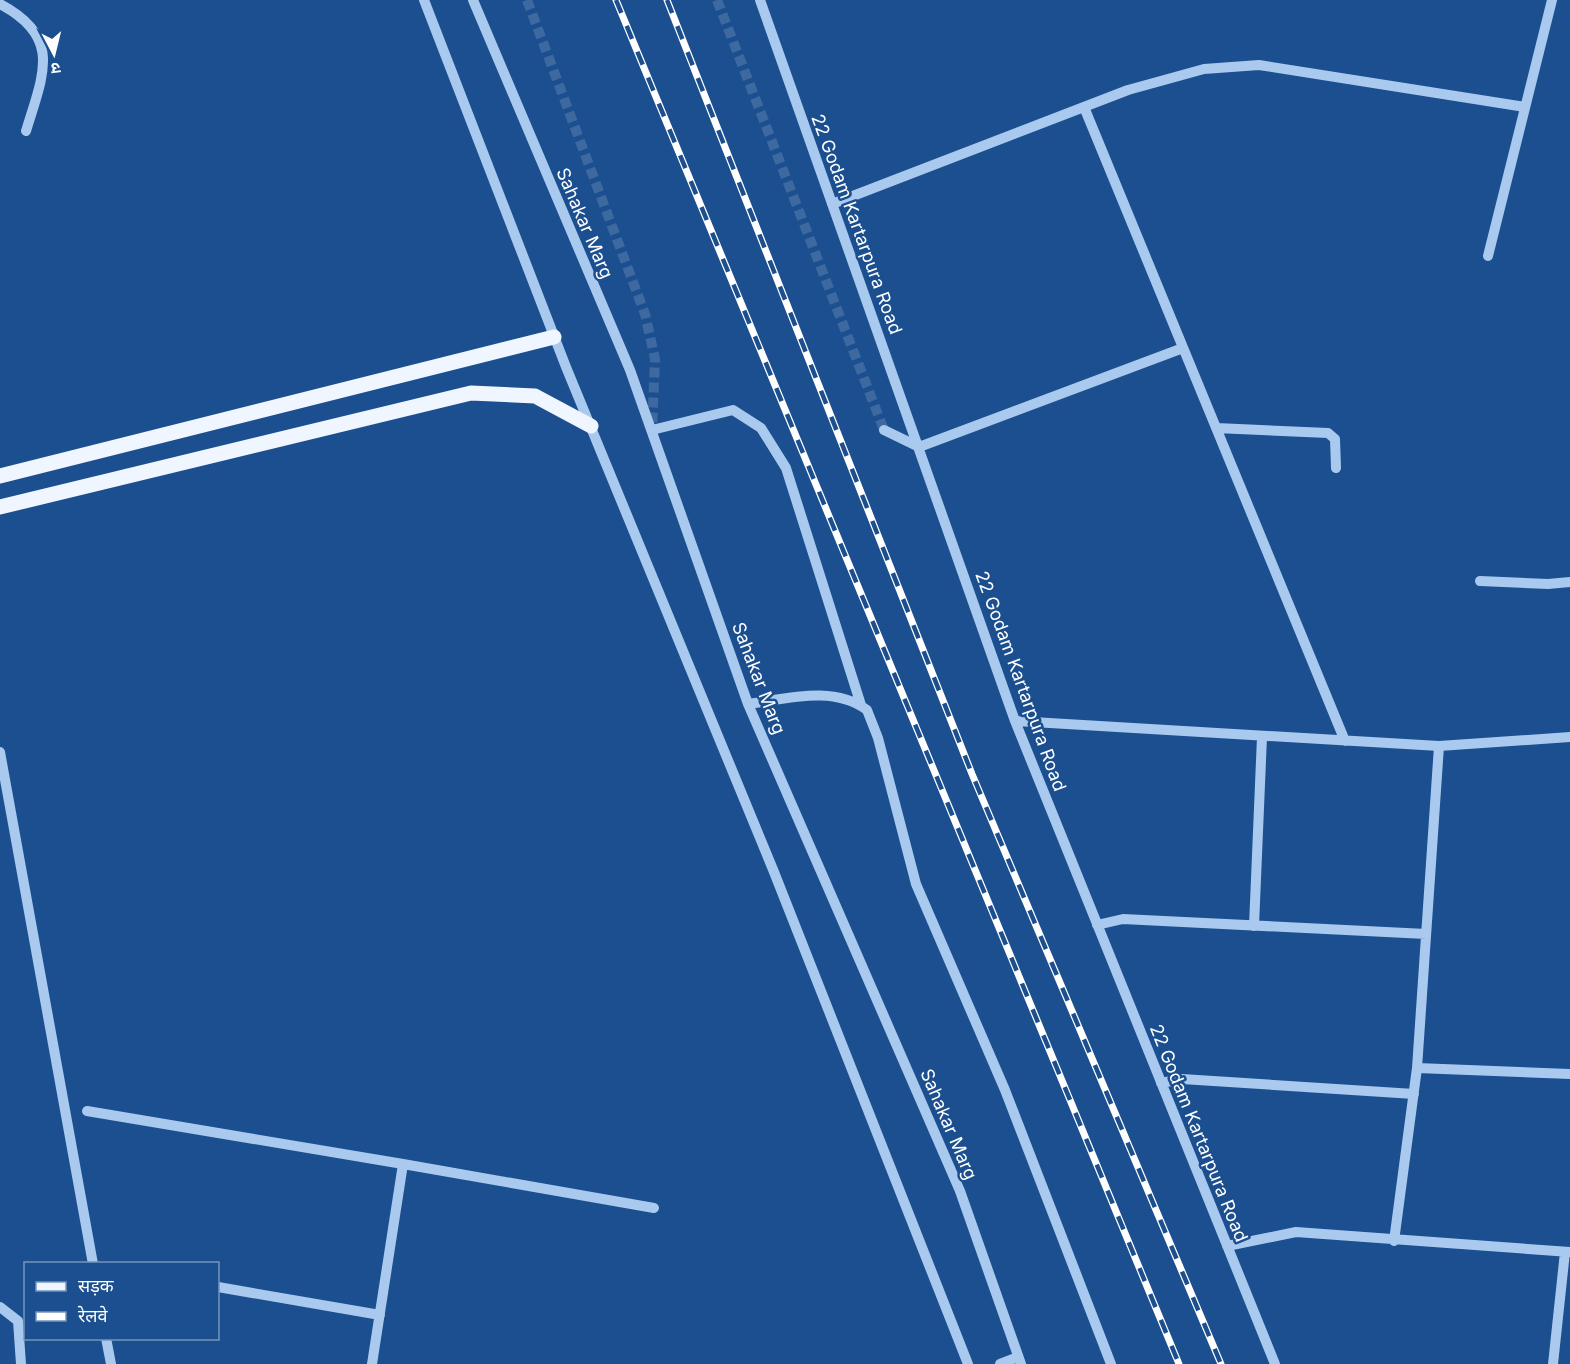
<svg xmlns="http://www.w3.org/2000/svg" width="1570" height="1364" font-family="Inter,'Noto Sans Devanagari',sans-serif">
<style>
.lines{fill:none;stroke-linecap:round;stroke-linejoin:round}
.minor-tunnel{stroke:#3d69a0;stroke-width:10;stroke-dasharray:10 5;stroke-linecap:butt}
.minor{stroke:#a9c9ee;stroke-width:10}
.major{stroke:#f0f6ff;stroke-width:15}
.rail-casing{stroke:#fff;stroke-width:7}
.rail{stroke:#1b4f8f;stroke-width:4.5;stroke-dasharray:14;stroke-linecap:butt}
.labels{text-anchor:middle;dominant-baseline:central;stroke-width:5;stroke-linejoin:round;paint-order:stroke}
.street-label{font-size:18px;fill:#fff;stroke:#1b4f8f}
</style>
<rect width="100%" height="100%" fill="#1b4f8f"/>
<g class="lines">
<path class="minor-tunnel" d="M 527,0 L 645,314 L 655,359 L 652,430
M 717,0 L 884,430"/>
<path class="minor" d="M 424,0 L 566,367 L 774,872 L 968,1364
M 473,0 L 630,370 L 748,704 L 960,1191 L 1021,1364
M 760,0 L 1015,721 L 1275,1364
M 0,4 C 63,37 43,75 26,131
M 1084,107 L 1345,741
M 832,204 L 1128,90 L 1204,69 L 1259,65 L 1525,107
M 1488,256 L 1552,0
M 1216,428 L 1328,433 L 1335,439 L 1336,468
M 652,430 L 733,410 L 761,428 L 786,468 L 861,705
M 884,430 L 919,447 L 1183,348
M 1480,581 L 1548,584 L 1570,582
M 748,704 C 787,699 833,685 867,710 L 878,738 L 916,884 L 1005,1090 L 1111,1364
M 1015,721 L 1439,746 L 1570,737
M 0,752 L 93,1264
M 1097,925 L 1123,919 L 1426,934
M 1254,926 L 1262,737
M 1417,1068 L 1570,1074
M 1161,1083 L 1182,1079 L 1414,1094
M 87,1111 L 403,1164 L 372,1364
M 403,1164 L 654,1208
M 1394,1241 L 1417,1068 L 1439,746
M 1227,1246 L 1296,1232 L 1570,1252
M 218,1287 L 380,1315
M 0,1307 L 18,1321 L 21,1364
M 106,1338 L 111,1364
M 1000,1364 L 1018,1357
M 1553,1364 L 1565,1252"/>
<path class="major" d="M 0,476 L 554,337
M 0,507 L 471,393 L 535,396 L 591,426"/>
<defs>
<path id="rail" d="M 616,0 L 1179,1364
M 667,0 L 972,774 L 1221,1364"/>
</defs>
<use href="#rail" class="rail-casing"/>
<use href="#rail" class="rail"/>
</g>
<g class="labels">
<g class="street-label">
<text transform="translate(585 223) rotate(67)">Sahakar Marg</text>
<text transform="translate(857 224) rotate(70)">22 Godam Kartarpura Road</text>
<text transform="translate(759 678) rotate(69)">Sahakar Marg</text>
<text transform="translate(1021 681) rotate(70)">22 Godam Kartarpura Road</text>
<text transform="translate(949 1124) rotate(67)">Sahakar Marg</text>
<text transform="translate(1199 1133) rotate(68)">22 Godam Kartarpura Road</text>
</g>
</g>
<rect x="24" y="1262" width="195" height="78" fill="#1b4f8f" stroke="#7695bc" stroke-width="1.5"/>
<rect x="36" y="1282" width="30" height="9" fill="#f0f6ff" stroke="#7695bc" stroke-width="1.5"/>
<text x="78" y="1292" font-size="18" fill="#ffffff">सड़क</text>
<rect x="36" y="1312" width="30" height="9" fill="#ffffff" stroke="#7695bc" stroke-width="1.5"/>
<text x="78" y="1322" font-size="18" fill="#ffffff">रेलवे</text>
<g transform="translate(54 54) rotate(173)" stroke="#1b4f8f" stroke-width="4.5" paint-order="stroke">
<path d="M0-4.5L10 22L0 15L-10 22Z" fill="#ffffff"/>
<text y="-9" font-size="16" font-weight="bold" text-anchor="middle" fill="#ffffff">उ</text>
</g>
</svg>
